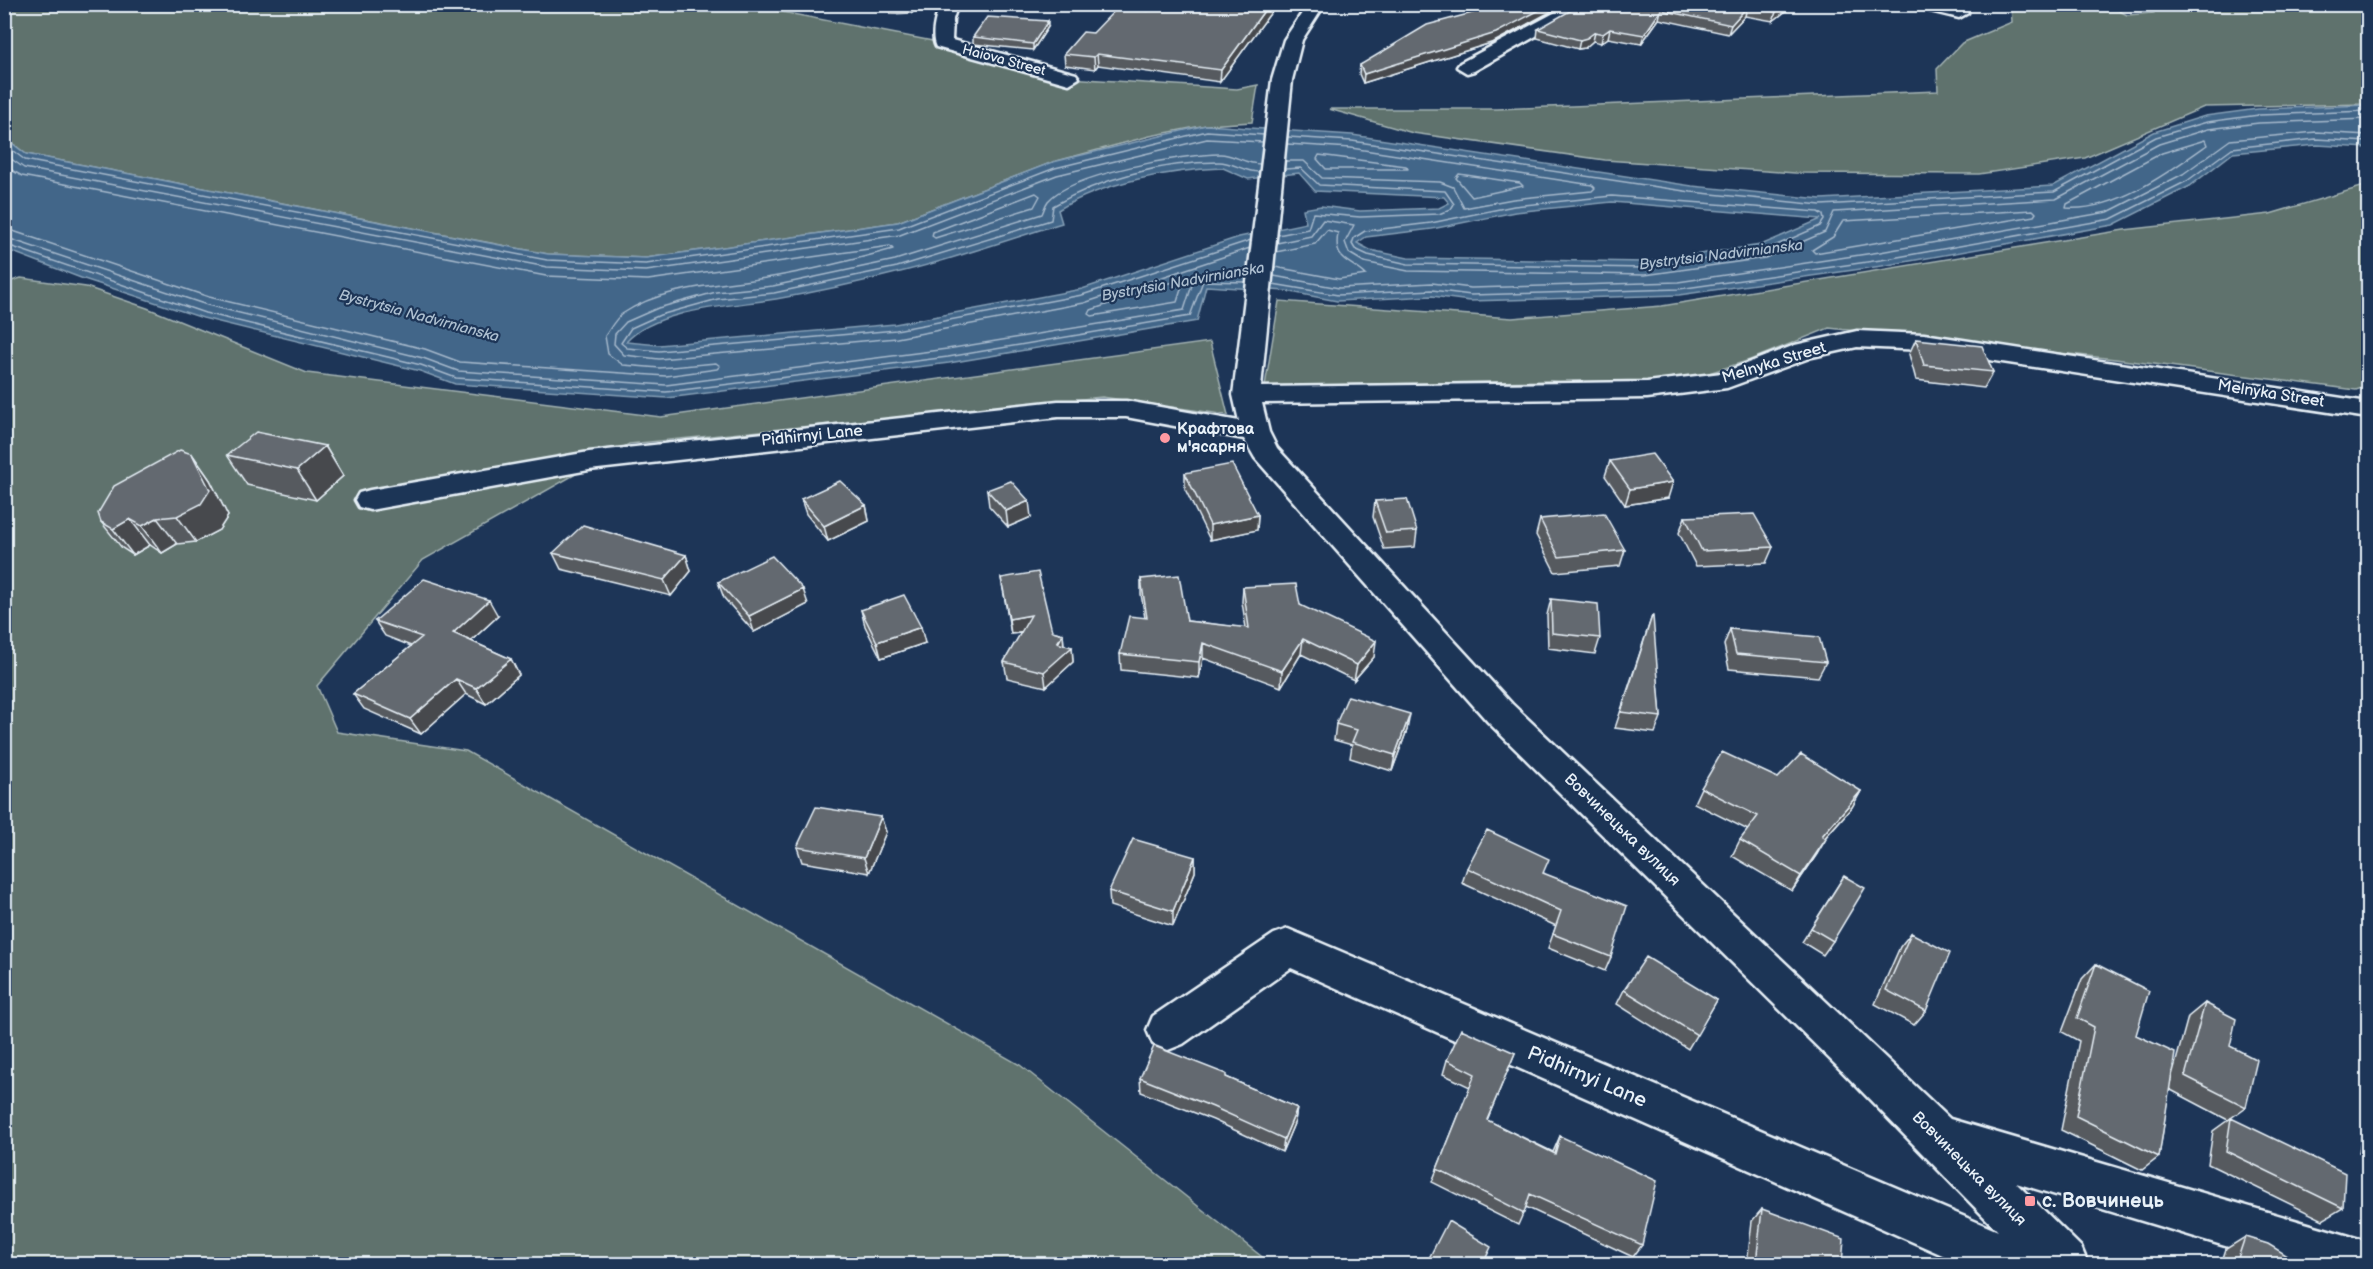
<svg xmlns="http://www.w3.org/2000/svg" width="2373" height="1269" font-family="'Balsamiq Sans',sans-serif">
<style>
.green{fill:#5e726d;stroke:#a3b2b2;stroke-width:1.5}
.water{fill:#426689;stroke:#849eb5;stroke-width:1.5;fill-rule:evenodd}
.lines{fill:none;stroke-linecap:round;stroke-linejoin:round}
.shore{stroke:#a6b9cc;stroke-width:1.5}
.minor-casing{stroke:#e8f1f8;stroke-width:5}
.minor{fill:#1d3557;fill-rule:evenodd}
.wall{fill:#565a5f;stroke:#e8f1f8;stroke-width:1.5}
.shaded-wall{fill:#464a4e;stroke:#e8f1f8;stroke-width:1.5}
.building{fill:#64696f;stroke:#e8f1f8;stroke-width:1.5}
.poi-dot{fill:#ff9aa2;stroke:#1d3557;stroke-width:2}
.labels{text-anchor:middle;dominant-baseline:central;stroke-width:4.5;stroke-linejoin:round;paint-order:stroke}
.far-street-label{font-size:14px;fill:#e8f1f8;stroke:#1d3557}
.far-water-label{font-size:15px;font-style:italic;fill:#aec0d1;stroke:#1d3557}
.street-label{font-size:16px;fill:#e8f1f8;stroke:#1d3557}
.poi-label{font-size:16px;font-weight:bold;fill:#e8f1f8;stroke:#1d3557;text-anchor:start}
.near-street-label{font-size:20px;fill:#e8f1f8;stroke:#1d3557}
.near-poi-label{font-size:20px;font-weight:bold;fill:#e8f1f8;stroke:#1d3557;text-anchor:start}
</style>
<rect width="100%" height="100%" fill="#1d3557"/>
<filter id="ink" filterUnits="userSpaceOnUse"><feTurbulence type="fractalNoise" baseFrequency=".0167" numOctaves="2"/><feDisplacementMap in="SourceGraphic" scale="12" xChannelSelector="R" yChannelSelector="G"/><feConvolveMatrix kernelMatrix="1 2 1 2 8 2 1 2 1" color-interpolation-filters="sRGB"/></filter>
<g filter="url(#ink)">
<path class="green" d="M 2139,4 L 2368,5 L 2368,104 L 2204,107 L 2085,158 L 1979,174 L 1795,173 L 1605,160 L 1413,133 L 1329,109 L 1497,109 L 1938,91 L 1937,69 L 1962,43 L 2012,22 L 2011,5 L 2108,5 L 2127,15 L 2153,13 Z
M 4,5 L 746,5 L 943,43 L 1069,78 L 1237,89 L 1258,85 L 1252,122 L 1206,125 L 1150,136 L 1053,162 L 898,222 L 646,258 L 548,254 L 26,154 L 5,137 Z
M 2368,185 L 2368,386 L 2356,390 L 2115,359 L 1829,328 L 1750,360 L 1690,379 L 1610,386 L 1550,381 L 1265,386 L 1279,301 L 1512,318 L 1662,306 L 2124,230 L 2270,214 Z
M 21,278 L 86,287 L 147,308 L 307,373 L 661,417 L 1210,342 L 1228,415 L 1102,397 L 629,444 L 423,560 L 317,686 L 337,732 L 466,751 L 1020,1065 L 1271,1264 L 5,1264 L 5,283 Z"/>
<path class="water" d="M 2368,105 L 2368,148 L 2317,145 L 2233,153 L 2190,186 L 2113,225 L 1882,266 L 1679,295 L 1470,301 L 1432,296 L 1337,301 L 1286,291 L 1206,286 L 1197,321 L 949,363 L 667,398 L 455,384 L 420,371 L 203,318 L 81,278 L 5,249 L 4,137 L 26,154 L 484,242 L 548,254 L 646,258 L 898,222 L 1053,162 L 1206,125 L 1352,135 L 1692,186 L 1821,199 L 2053,186 L 2154,132 L 2205,116 L 2258,109 ZM 1223,168 L 1248,179 L 1299,173 L 1315,191 L 1444,197 L 1449,203 L 1439,208 L 1360,211 L 1321,206 L 1303,209 L 1306,223 L 1239,237 L 1082,289 L 895,324 L 659,345 L 626,342 C 656,308 734,306 776,299 C 816,292 857,283 896,273 C 952,260 1007,240 1062,223 L 1058,210 C 1103,182 1170,170 1223,168 ZM 1612,202 L 1821,219 L 1761,245 L 1645,262 L 1408,258 L 1370,250 L 1357,243 L 1366,237 L 1432,229 L 1515,212 Z"/>
<g class="lines">
<path class="shore" d="M 1288,137 L 1352,141 L 1691,192 L 1821,205 L 2054,192 L 2156,137 L 2207,122 L 2259,115 L 2368,111
M 2205,140 L 2207,145 C 2169,172 2115,212 2066,208 L 2067,204 L 2162,153 Z
M 4,144 L 25,160 L 547,260 L 646,264 L 899,228 L 1055,168 L 1207,131 L 1264,135
M 4,154 L 24,168 L 547,267 L 646,271 L 900,235 L 1057,175 L 1207,139 L 1263,142
M 1319,155 L 1406,166 L 1408,169 L 1326,169 L 1317,159 Z
M 1285,161 L 1304,161 L 1322,178 L 1440,182 L 1453,187 L 1464,208 L 1513,199 L 1592,191 L 1595,188 L 1592,185 L 1351,148 L 1287,144
M 4,166 L 22,176 L 546,276 L 648,280 L 890,246 L 893,249 C 853,260 813,270 772,277 C 723,285 665,285 622,314 C 615,319 610,329 605,336 L 608,354 L 623,365 L 660,368 L 716,363 L 720,366 L 717,369 L 666,376 L 460,362 L 425,349 L 209,297 L 4,228
M 1459,174 L 1520,183 L 1523,186 L 1472,197 L 1456,178 Z
M 1036,193 L 1040,196 L 1034,207 L 935,238 L 932,236 L 933,232 Z
M 1612,196 L 1818,212 L 1823,215 L 1824,220 L 1820,226 L 1763,251 L 1645,268 L 1408,264 L 1368,255 L 1355,249 L 1352,244 L 1354,238 L 1365,231 L 1431,223 L 1514,206 Z
M 2033,210 L 2036,213 L 2034,216 L 1815,253 L 1812,250 L 1833,237 L 1843,221 Z
M 1278,235 L 1308,229 L 1313,213 L 1360,217 L 1439,214 L 1451,209 L 1454,204 L 1445,191 L 1319,185 L 1301,168 L 1285,169
M 4,237 L 207,305 L 423,358 L 458,371 L 666,385 L 947,349 L 1184,310 L 1193,282 L 1200,274 L 1246,275
M 1251,240 L 1082,295 L 896,330 L 659,351 L 627,348 L 621,343 L 631,328 L 660,315 L 718,299 L 774,293 L 897,267 L 1051,220 L 1053,206 C 1101,178 1163,162 1219,162 C 1233,162 1244,172 1259,172
M 1277,243 L 1311,236 L 1323,220 L 1354,225 L 1345,242 L 1349,253 L 1364,262 L 1408,271 L 1645,275 L 1765,258 L 1825,232 L 1834,212 L 2056,199 L 2159,144 L 2208,129 L 2259,123 L 2368,119
M 4,244 L 205,313 L 421,365 L 456,378 L 666,392 L 948,357 L 1190,316 L 1203,281 L 1245,282
M 1250,248 L 1084,303 L 897,338 L 659,359 L 624,355 L 614,344 L 615,334 L 626,322 L 658,308 L 716,292 L 773,286 L 895,260 L 1042,214 C 1044,210 1045,205 1048,201 C 1071,174 1184,154 1220,154 C 1234,154 1245,164 1260,164
M 1275,267 L 1339,279 L 1366,275 C 1349,259 1333,262 1338,233 L 1327,230 L 1315,244 L 1276,252
M 1274,276 L 1339,288 L 1432,283 L 1471,288 L 1678,282 L 1880,252 L 2108,212 L 2183,174 L 2230,140 L 2316,132 L 2368,135
M 1179,280 L 1183,283 L 1177,302 L 1092,316 L 1089,314 L 1091,310 Z
M 1273,284 L 1338,295 L 1432,290 L 1471,295 L 1679,289 L 1881,260 L 2111,219 L 2187,181 L 2232,148 L 2316,139 L 2368,142"/>
<defs>
<path id="minor" d="M 940,4 L 958,4 L 953,19 L 952,40 L 1076,74 L 1079,78 L 1069,84 L 936,47 C 930,35 936,17 940,4 Z
M 1308,4 L 1325,4 L 1302,40 L 1292,80 L 1261,387 L 1647,382 L 1722,373 L 1795,345 L 1857,331 L 1924,334 L 2368,402 L 2368,418 L 1924,350 L 1857,347 L 1812,357 L 1727,388 L 1647,398 L 1262,403 L 1269,432 L 1277,448 L 1512,704 L 1950,1119 L 2363,1240 L 2368,1242 L 2368,1264 L 2285,1264 L 2016,1183 L 2081,1247 L 2088,1264 L 1963,1264 L 1291,968 L 1183,1044 L 1168,1050 L 1153,1044 L 1147,1030 L 1153,1016 L 1274,934 L 1288,929 L 1998,1231 L 1841,1070 L 1488,722 L 1255,458 L 1244,439 L 1126,417 L 1058,417 L 589,470 L 370,510 L 359,507 L 355,500 L 359,493 L 370,490 L 589,452 L 1058,401 L 1126,401 L 1239,421 L 1233,395 L 1272,80 L 1284,40 Z
M 1571,4 L 1593,4 L 1474,71 L 1467,73 L 1457,67 L 1460,63 Z
M 1916,4 L 1947,4 L 1965,9 L 1968,13 L 1959,18 L 1918,8 Z"/>
</defs>
<use href="#minor" class="minor-casing"/>
<use href="#minor" class="minor"/>
</g>
<path class="wall" d="M 922,4 L 912,13 L 890,14 L 889,5 Z
M 1152,4 L 1277,4 L 1220,82 L 1098,65 L 1095,69 L 1065,65 L 1064,54 L 1093,33 L 1148,11 Z
M 1501,4 L 1565,4 L 1494,42 L 1363,83 L 1359,74 L 1360,65 L 1503,5 Z
M 1630,4 L 1795,4 L 1773,21 L 1745,16 L 1728,34 L 1659,19 L 1641,44 L 1608,38 L 1601,43 L 1593,41 L 1585,48 L 1578,49 L 1537,38 L 1538,29 L 1629,6 Z
M 1048,27 L 1033,50 L 973,44 L 973,37 Z
M 1916,339 L 1993,372 L 1984,388 L 1916,380 L 1909,354 Z
M 325,446 L 343,476 L 316,500 L 247,485 L 227,455 Z
M 192,454 L 210,480 L 228,516 L 219,530 L 196,542 L 177,544 L 162,553 L 150,545 L 133,555 L 122,548 L 101,522 Z
M 1610,461 L 1668,498 L 1625,505 L 1605,476 Z
M 1185,473 L 1258,515 L 1257,530 L 1210,540 L 1185,489 Z
M 987,490 L 1031,517 L 1008,527 L 989,506 Z
M 801,499 L 866,505 L 869,521 L 828,541 L 806,514 Z
M 1375,501 L 1417,531 L 1415,547 L 1384,549 L 1373,517 Z
M 1685,517 L 1773,547 L 1766,563 L 1696,566 L 1679,533 Z
M 1540,519 L 1625,550 L 1620,566 L 1555,572 L 1536,535 Z
M 553,553 L 686,555 L 691,571 L 671,596 L 561,569 Z
M 1001,578 L 1052,631 L 1063,634 L 1064,645 L 1072,647 L 1073,662 L 1046,687 L 1007,678 L 1004,662 L 1021,633 L 1011,634 Z
M 1141,579 L 1187,621 L 1246,628 L 1242,602 L 1243,587 L 1300,605 L 1374,657 L 1354,680 L 1301,654 L 1281,687 L 1203,658 L 1199,678 L 1121,670 L 1120,654 L 1145,618 L 1141,594 Z
M 718,582 L 808,604 L 754,632 L 724,598 Z
M 1551,599 L 1600,638 L 1595,654 L 1548,648 L 1547,615 Z
M 861,610 L 925,643 L 881,658 L 865,626 Z
M 498,616 L 471,641 L 511,659 L 519,675 L 486,704 L 466,694 L 421,734 L 364,709 L 353,694 L 411,646 L 385,636 L 375,621 Z
M 1652,616 L 1661,717 L 1655,733 L 1615,728 Z
M 1730,629 L 1826,662 L 1818,677 L 1729,669 L 1724,645 Z
M 1336,724 L 1407,730 L 1392,771 L 1350,758 L 1352,745 L 1334,740 Z
M 1778,778 L 1861,791 L 1852,807 L 1825,838 L 1817,854 L 1792,891 L 1732,856 L 1740,840 L 1748,830 L 1694,803 L 1701,788 Z
M 881,817 L 886,832 L 869,873 L 802,862 L 797,847 Z
M 1195,857 L 1195,872 L 1173,926 L 1110,906 L 1109,891 Z
M 1467,868 L 1544,873 L 1611,957 L 1605,971 L 1548,948 L 1556,926 L 1462,883 Z
M 1844,876 L 1833,941 L 1823,955 L 1802,942 Z
M 1911,933 L 1926,1011 L 1914,1025 L 1875,1004 L 1900,947 Z
M 2096,964 L 2136,1035 L 2170,1083 L 2188,1017 L 2205,1003 L 2230,1046 L 2246,1107 L 2228,1120 L 2169,1089 L 2159,1157 L 2142,1170 L 2061,1130 L 2079,1041 L 2062,1032 L 2082,979 Z
M 1624,990 L 1717,1000 L 1688,1049 L 1617,1004 Z
M 1515,1053 L 1487,1120 L 1553,1152 L 1560,1136 L 1642,1245 L 1633,1257 L 1526,1207 L 1518,1225 L 1432,1182 L 1470,1087 L 1443,1074 L 1447,1060 Z
M 1226,1077 L 1297,1108 L 1295,1121 L 1282,1152 L 1213,1120 L 1141,1092 L 1140,1078 Z
M 2368,1092 L 2368,1158 L 2359,1153 Z
M 2231,1118 L 2343,1208 L 2323,1220 L 2208,1164 L 2213,1131 Z
M 1762,1209 L 1842,1264 L 1747,1264 L 1752,1221 Z
M 2245,1237 L 2301,1264 L 2221,1264 L 2226,1249 Z"/>
<path class="shaded-wall" d="M 912,4 L 922,4 L 912,13 Z
M 1269,4 L 1277,4 L 1220,82 L 1221,70 Z
M 1551,4 L 1565,4 L 1494,42 L 1363,83 L 1364,74 Z
M 1786,4 L 1795,4 L 1773,21 L 1776,12 Z
M 1747,7 L 1745,16 L 1728,34 L 1731,25 Z
M 1661,10 L 1659,19 L 1641,44 L 1644,35 Z
M 1048,21 L 1048,27 L 1033,50 L 1033,44 Z
M 1610,29 L 1608,38 L 1601,43 L 1603,34 Z
M 1595,32 L 1593,41 L 1585,48 L 1578,49 L 1580,40 Z
M 1097,54 L 1098,65 L 1095,69 L 1094,57 Z
M 325,446 L 343,476 L 316,500 L 297,470 Z
M 192,454 L 210,480 L 228,516 L 219,530 L 196,542 L 177,516 Z
M 1673,482 L 1668,498 L 1625,505 L 1630,489 Z
M 1029,501 L 1031,517 L 1008,527 L 1006,511 Z
M 866,505 L 869,521 L 828,541 L 824,526 Z
M 1258,515 L 1257,530 L 1210,540 L 1210,525 Z
M 157,518 L 177,544 L 162,553 L 142,526 Z
M 130,519 L 150,545 L 133,555 L 113,529 Z
M 686,555 L 691,571 L 671,596 L 664,580 Z
M 803,589 L 808,604 L 754,632 L 749,616 Z
M 489,600 L 498,616 L 462,649 L 453,633 Z
M 1031,615 L 1033,631 L 1011,634 L 1009,619 Z
M 921,627 L 925,643 L 881,658 L 877,642 Z
M 1063,634 L 1064,650 L 1072,647 L 1073,662 L 1046,687 L 1044,672 Z
M 1303,639 L 1301,654 L 1281,687 L 1282,671 Z
M 1376,641 L 1374,657 L 1354,680 L 1357,665 Z
M 1203,643 L 1203,658 L 1199,678 L 1199,662 Z
M 511,659 L 519,675 L 486,704 L 476,688 Z
M 456,679 L 466,694 L 421,734 L 410,719 Z
M 1410,714 L 1407,730 L 1392,771 L 1395,755 Z
M 1861,791 L 1852,807 L 1813,851 L 1822,836 Z
M 881,817 L 886,832 L 869,873 L 864,858 Z
M 1826,839 L 1817,854 L 1792,891 L 1801,876 Z
M 1195,857 L 1195,872 L 1173,926 L 1173,911 Z
M 1297,1108 L 1295,1121 L 1282,1152 L 1284,1139 Z"/>
<path class="building" d="M 889,4 L 912,4 L 889,5 Z
M 1152,4 L 1269,4 L 1221,70 L 1097,54 L 1094,57 L 1064,54 L 1083,32 L 1093,33 L 1118,7 L 1148,11 Z
M 1506,4 L 1551,4 L 1496,33 L 1364,74 L 1360,65 L 1427,25 Z
M 1582,4 L 1621,4 L 1629,6 L 1630,4 L 1786,4 L 1776,12 L 1747,7 L 1731,25 L 1661,10 L 1644,35 L 1610,29 L 1603,34 L 1595,32 L 1587,38 L 1580,40 L 1538,29 Z
M 987,17 L 1048,21 L 1033,44 L 973,37 Z
M 1916,339 L 1982,346 L 1993,372 L 1924,365 Z
M 256,432 L 325,446 L 297,470 L 227,455 Z
M 180,450 L 192,454 L 210,490 L 201,504 L 177,516 L 157,518 L 142,526 L 130,519 L 113,529 L 101,522 L 98,513 L 114,486 Z
M 1652,454 L 1673,482 L 1630,489 L 1610,461 Z
M 1232,464 L 1258,515 L 1210,525 L 1185,473 Z
M 840,481 L 866,505 L 824,526 L 801,499 Z
M 1011,481 L 1029,501 L 1006,511 L 987,490 Z
M 1407,499 L 1417,531 L 1386,533 L 1375,501 Z
M 1604,513 L 1625,550 L 1559,557 L 1540,519 Z
M 1754,514 L 1773,547 L 1702,551 L 1685,517 Z
M 583,525 L 686,555 L 664,580 L 553,553 Z
M 772,556 L 803,589 L 749,616 L 718,582 Z
M 1038,572 L 1052,631 L 1063,634 L 1057,643 L 1072,647 L 1044,672 L 1004,662 L 1031,615 L 1009,619 L 1001,578 Z
M 1179,575 L 1187,621 L 1249,628 L 1243,587 L 1296,584 L 1300,605 L 1376,641 L 1357,665 L 1303,639 L 1282,671 L 1203,643 L 1199,662 L 1120,654 L 1129,616 L 1147,618 L 1141,579 Z
M 424,579 L 489,600 L 453,633 L 511,659 L 476,688 L 456,679 L 410,719 L 353,694 L 422,637 L 375,621 Z
M 904,595 L 921,627 L 877,642 L 861,610 Z
M 1551,599 L 1598,604 L 1600,638 L 1552,633 Z
M 1652,616 L 1653,616 L 1661,717 L 1621,712 Z
M 1730,629 L 1819,637 L 1826,662 L 1736,654 Z
M 1348,696 L 1410,714 L 1395,755 L 1352,742 L 1357,730 L 1336,724 Z
M 1722,752 L 1778,778 L 1801,754 L 1861,791 L 1822,836 L 1826,839 L 1801,876 L 1740,840 L 1758,816 L 1701,788 Z
M 816,807 L 881,817 L 864,858 L 797,847 Z
M 1487,830 L 1549,859 L 1543,873 L 1627,906 L 1611,957 L 1553,934 L 1561,911 L 1467,868 Z
M 1133,839 L 1195,857 L 1173,911 L 1109,891 Z
M 1844,876 L 1865,888 L 1833,941 L 1811,928 Z
M 1911,933 L 1950,953 L 1926,1011 L 1886,990 Z
M 1646,957 L 1717,1000 L 1697,1035 L 1624,990 Z
M 2096,964 L 2149,991 L 2136,1035 L 2175,1053 L 2159,1157 L 2076,1116 L 2094,1027 L 2077,1018 Z
M 2205,1003 L 2236,1019 L 2230,1046 L 2257,1060 L 2246,1107 L 2185,1076 Z
M 1461,1029 L 1515,1053 L 1487,1120 L 1555,1154 L 1560,1136 L 1657,1181 L 1642,1245 L 1530,1194 L 1524,1213 L 1437,1169 L 1475,1074 L 1447,1060 Z
M 1154,1046 L 1226,1074 L 1226,1077 L 1297,1108 L 1284,1139 L 1213,1107 L 1140,1078 Z
M 2231,1118 L 2345,1173 L 2343,1208 L 2226,1151 Z
M 1762,1209 L 1844,1239 L 1842,1264 L 1756,1264 Z
M 1448,1221 L 1491,1247 L 1483,1264 L 1426,1264 Z
M 2245,1237 L 2268,1244 L 2301,1264 L 2236,1264 Z"/>
</g>
<g class="poi-dot">
<circle cx="1165" cy="438" r="6"/>
<rect x="2024" y="1195" width="12" height="12" rx="3"/>
</g>
<g class="labels">
<g class="far-street-label">
<text transform="translate(1004 60) rotate(15)">Haiova Street</text>
</g>
<g class="far-water-label">
<text transform="translate(1721 255) rotate(-7)">Bystrytsia Nadvirnianska</text>
<text transform="translate(1183 282) rotate(-10)">Bystrytsia Nadvirnianska</text>
<text transform="translate(419 316) rotate(15)">Bystrytsia Nadvirnianska</text>
</g>
<g class="street-label">
<text transform="translate(1774 363) rotate(-17)">Melnyka Street</text>
<text transform="translate(2271 394) rotate(9)">Melnyka Street</text>
<text transform="translate(812 436) rotate(-6)">Pidhirnyi Lane</text>
<text transform="translate(1622 830) rotate(44)">Вовчинецька вулиця</text>
<text transform="translate(1969 1169) rotate(45)">Вовчинецька вулиця</text>
</g>
<g class="poi-label">
<text x="1177" y="429">Крафтова<tspan x="1177" dy="18">м'ясарня</tspan></text>
</g>
<g class="near-street-label">
<text transform="translate(1587 1077) rotate(23)">Pidhirnyi Lane</text>
</g>
<g class="near-poi-label">
<text x="2042" y="1201">с. Вовчинець</text>
</g>
</g>
<rect width="2373" height="1269" fill="none" stroke="#1d3557" stroke-width="24"/>
<rect x="12" y="12" width="2349" height="1245" fill="none" stroke="#e8f1f8" stroke-width="2" filter="url(#ink)"/>
</svg>
